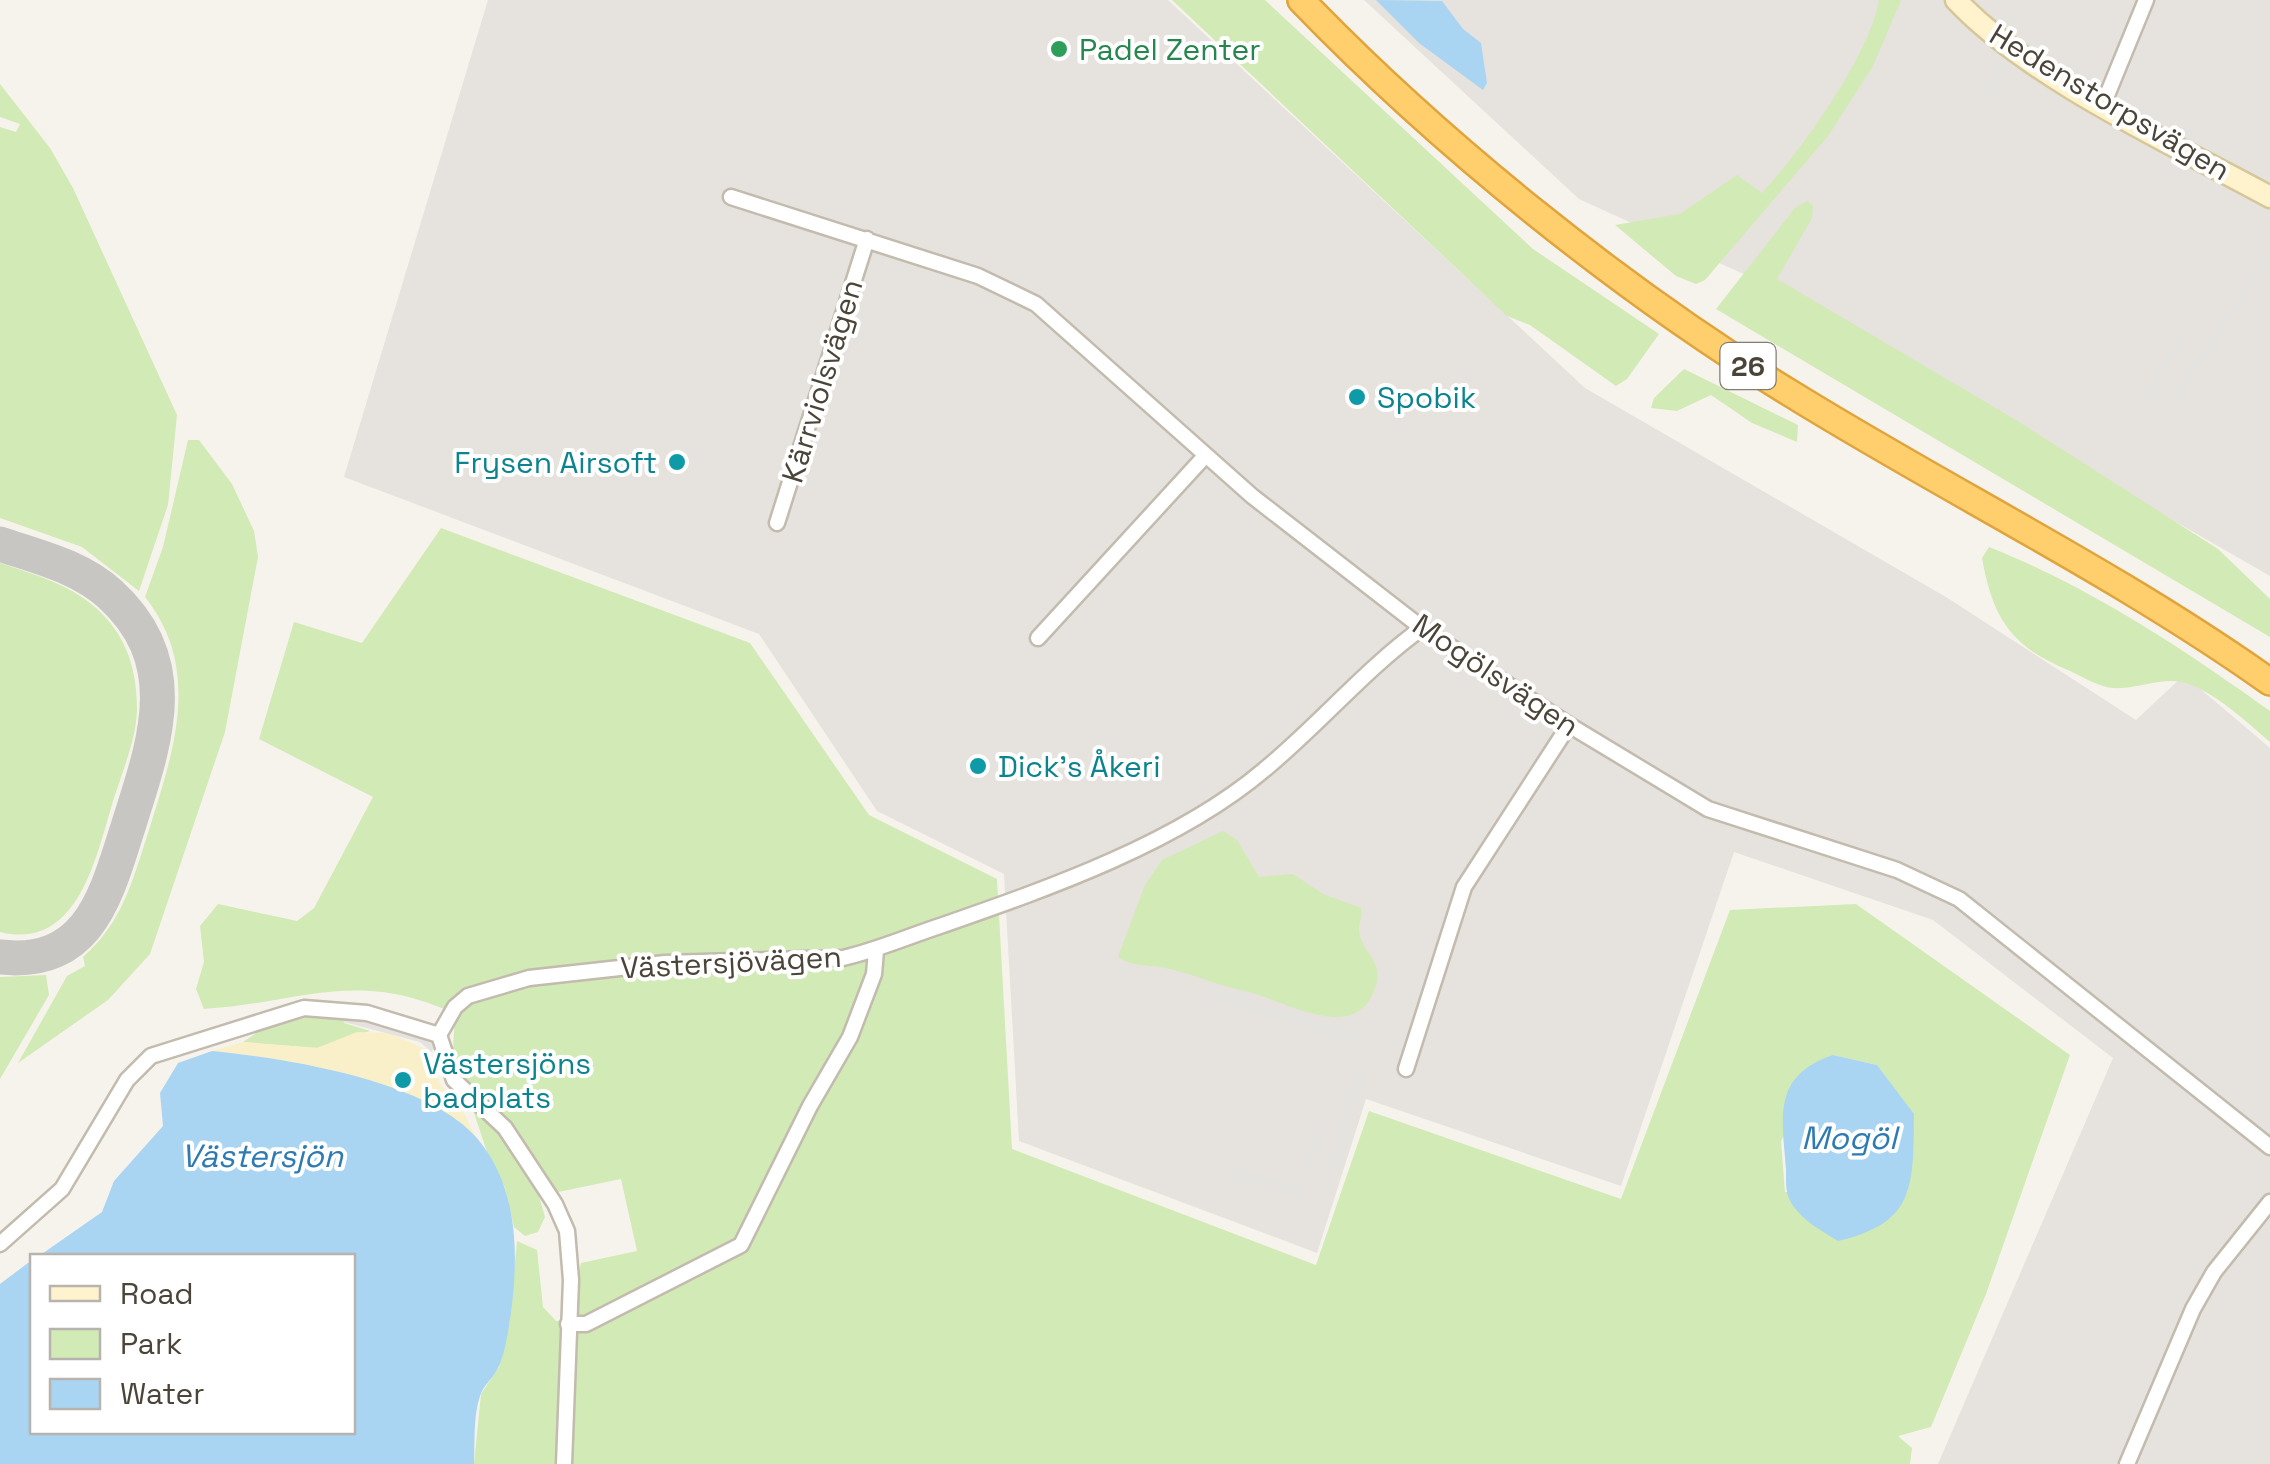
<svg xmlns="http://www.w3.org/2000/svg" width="2270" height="1464" font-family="'Space Grotesk',sans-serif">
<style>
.industrial{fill:#e6e2dd}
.green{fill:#d2eab5;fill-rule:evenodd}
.sand{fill:#f9efc9}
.parking{fill:#e5e3e0}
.water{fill:#a9d4f2}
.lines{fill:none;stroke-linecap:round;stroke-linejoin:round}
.taxiway{stroke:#c8c6c3;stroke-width:35}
.street-casing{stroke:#c2bbae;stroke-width:19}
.secondary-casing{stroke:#d6c79b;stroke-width:25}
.highway-casing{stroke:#e0a43c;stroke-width:30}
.street{stroke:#fff;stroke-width:14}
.secondary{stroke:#fff3cd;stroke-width:20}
.highway{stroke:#ffcf6e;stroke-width:25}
.leisure-dot{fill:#2e9e5b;stroke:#fff;stroke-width:4}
.culture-dot{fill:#0f9aa8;stroke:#fff;stroke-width:4}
.labels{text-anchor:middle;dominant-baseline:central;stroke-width:8;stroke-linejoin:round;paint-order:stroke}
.shield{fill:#fff;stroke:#817c74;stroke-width:2.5}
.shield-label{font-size:28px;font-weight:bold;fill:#4b4439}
.leisure-label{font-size:30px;fill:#27864d;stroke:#fff;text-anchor:start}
.street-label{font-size:30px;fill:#4b4439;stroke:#fff}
.culture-label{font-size:30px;fill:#0d838f;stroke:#fff;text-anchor:start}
.water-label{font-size:32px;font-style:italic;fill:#2e7ab2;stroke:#fff}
</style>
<rect width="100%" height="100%" fill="#f6f3ec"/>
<path class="industrial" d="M 488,0 L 1168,0 L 1585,388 L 1946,597 L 2136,720 L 2184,675 L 2270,748 L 2270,1464 L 1938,1464 L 2113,1058 L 1933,920 L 1734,852 L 1621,1186 L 1366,1099 L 1317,1253 L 1019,1141 L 1004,874 L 877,811 L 759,634 L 344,477 Z
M 1364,0 L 2270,0 L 2270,576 L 1750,277 L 1579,199 Z"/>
<path class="green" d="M 1172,0 L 1265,0 L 1533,249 L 1659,334 L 1627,379 L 1616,386 L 1530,325 L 1507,316 Z
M 1879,0 L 1901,0 L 1873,66 L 1828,136 L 1705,280 L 1696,284 L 1676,276 L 1615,225 L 1680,214 L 1737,175 L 1762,193 C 1801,151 1870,55 1879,0 Z
M 0,84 L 50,148 L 73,188 L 177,415 L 168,505 L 139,591 L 82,547 L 0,518 L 0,127 L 16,132 L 20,124 L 0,117 Z
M 1807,201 L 1813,206 L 1812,218 L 1777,279 L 2016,420 L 2218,549 L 2270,599 L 2270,637 L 1716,309 L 1795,208 Z
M 1684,369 L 1798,425 L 1797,442 L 1752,423 L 1711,395 L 1677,411 L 1651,408 L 1654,398 Z
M 188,440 L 199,440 L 232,484 L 254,531 L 258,557 L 225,732 L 150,954 L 108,1000 L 18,1063 L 67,976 L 85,966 L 83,957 C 123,922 133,879 149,830 C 173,752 203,670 145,597 L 163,547 Z
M 441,528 L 750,643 L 869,815 L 997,879 L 1012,1149 L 1316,1265 L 1369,1111 L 1621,1199 L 1730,910 L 1856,904 L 2070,1055 L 1986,1294 L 1931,1427 L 1898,1436 L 1912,1448 L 1910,1464 L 474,1464 L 481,1394 L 499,1367 L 509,1326 L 517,1241 L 537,1250 L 543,1307 L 556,1321 L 570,1319 L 581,1263 L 637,1251 L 621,1179 L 539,1196 L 545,1217 L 538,1232 L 525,1236 L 514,1227 L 505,1188 L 488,1155 L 453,1050 L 455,1014 C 357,968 301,1003 204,1009 L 196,989 L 204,962 L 200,926 L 218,904 L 297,921 L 314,908 L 373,797 L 259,739 L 294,622 L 362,643 ZM 1833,1055 L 1877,1065 L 1914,1115 L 1907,1193 L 1785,1192 L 1781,1141 Z
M 1989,547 C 2090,587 2182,648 2270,711 L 2270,742 C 2247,722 2218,695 2189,684 C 2165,675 2138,690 2113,688 C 2099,687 2083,677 2070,671 C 2012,647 1993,620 1982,558 Z
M 0,563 C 42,577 83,588 111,624 C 131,649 137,679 137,710 C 136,740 123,770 114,798 C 97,852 80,952 0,932 Z
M 1223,831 L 1237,840 L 1259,877 L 1293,874 L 1323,894 L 1361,908 C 1363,918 1358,922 1359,931 C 1360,949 1382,961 1377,981 C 1361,1050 1286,1000 1245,991 C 1219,986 1196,975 1170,969 C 1152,964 1134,968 1118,957 L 1145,885 L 1162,860 Z
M 46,975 L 49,995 L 0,1079 L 0,977 Z
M 305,1013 L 345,1014 L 344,1023 L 370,1031 L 317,1048 L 243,1042 L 268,1025 Z"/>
<path class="sand" d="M 357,1032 L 389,1033 L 428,1050 L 441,1086 L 458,1101 L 475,1136 C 396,1081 307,1060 212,1051 L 243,1042 L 317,1048 Z"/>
<path class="parking" d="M 2002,56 L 2010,61 L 1986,101 L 1978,97 Z
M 2266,249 L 2270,260 L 2176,405 L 2168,400 Z
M 2180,331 L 2186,335 L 2147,404 L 2141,400 Z
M 1206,985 L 1371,1038 L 1368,1047 L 1203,994 Z
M 345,1014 L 426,1034 L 438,1044 L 431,1052 L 420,1042 L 344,1022 Z
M 1358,1067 L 1367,1070 L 1334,1173 L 1325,1170 Z
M 1316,1124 L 1325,1127 L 1311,1172 L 1302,1169 Z
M 1226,1165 L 1307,1191 L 1304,1200 L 1223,1173 Z"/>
<path class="water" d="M 1376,0 L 1442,1 L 1463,29 L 1481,43 L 1487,83 L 1483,90 L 1419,43 Z
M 212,1051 C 284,1058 426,1080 476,1137 C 521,1189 519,1263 509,1326 C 507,1339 503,1359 497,1370 C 492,1379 483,1386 480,1396 C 473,1417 475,1442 474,1464 L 0,1464 L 0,1284 L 32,1260 L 32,1432 L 352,1432 L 352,1256 L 39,1256 L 102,1212 L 114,1181 L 163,1126 L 160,1093 L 178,1063 Z
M 1833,1055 L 1877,1065 L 1914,1114 C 1913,1186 1916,1223 1838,1241 C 1822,1231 1805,1222 1794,1207 C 1785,1195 1786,1185 1786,1170 C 1782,1116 1772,1076 1833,1055 Z"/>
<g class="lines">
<path class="taxiway" d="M 0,544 C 38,557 79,566 110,594 C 186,663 154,744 128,827 C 106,895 90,967 0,957"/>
<defs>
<path id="street" d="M 2103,105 L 2146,0
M 731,197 L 978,276 L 1036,304 L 1252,496 L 1422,628 L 1569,725 L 1708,809 L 1897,870 L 1959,899 L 2270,1147
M 777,523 L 867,239
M 1038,638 L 1205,456
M 1406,1069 L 1464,887 L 1569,725
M 0,1244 L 62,1189 L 127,1080 L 151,1056 L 304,1008 L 367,1013 L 439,1035
M 568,1324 L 586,1324 L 741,1245 L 810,1106 L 850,1037 L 874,974 L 876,951
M 564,1464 L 571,1280 L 567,1231 L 555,1204 L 505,1128 L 454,1080 L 439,1035 L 455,1007 L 468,996 L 529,978 L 665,963 L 843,958 C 878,950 909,936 943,925 C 1049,888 1178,843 1264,770 C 1319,725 1364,670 1422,628
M 2127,1464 L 2193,1309 L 2214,1272 L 2270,1202"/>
<path id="secondary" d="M 1956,0 C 2029,78 2175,145 2270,197"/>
<path id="highway" d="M 1301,0 C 1439,143 1621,290 1790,393 C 1948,491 2118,574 2270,682"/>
</defs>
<use href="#street" class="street-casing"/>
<use href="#secondary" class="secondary-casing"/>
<use href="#highway" class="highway-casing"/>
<use href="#street" class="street"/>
<use href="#secondary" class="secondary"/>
<use href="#highway" class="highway"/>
</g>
<circle class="leisure-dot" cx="1059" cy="49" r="10"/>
<g class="culture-dot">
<circle cx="1357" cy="397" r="10"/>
<circle cx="677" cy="462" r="10"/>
<circle cx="978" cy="766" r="10"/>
<circle cx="403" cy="1080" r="10"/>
</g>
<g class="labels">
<rect class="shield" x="1720.5" y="343" width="55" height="46" rx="8"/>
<g class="shield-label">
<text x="1748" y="366">26</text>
</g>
<g class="leisure-label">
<text x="1079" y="49">Padel Zenter</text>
</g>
<g class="street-label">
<text transform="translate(2110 102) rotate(31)">Hedenstorpsvägen</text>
<text transform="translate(822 381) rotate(-73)">Kärrviolsvägen</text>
<text transform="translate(1496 675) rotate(34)">Mogölsvägen</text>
<text transform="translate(731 962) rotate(-3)">Västersjövägen</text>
</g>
<g class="culture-label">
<text x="1377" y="397">Spobik</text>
<text x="657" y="462" text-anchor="end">Frysen Airsoft</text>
<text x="998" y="766">Dick's Åkeri</text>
<text x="423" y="1063">Västersjöns<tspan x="423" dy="34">badplats</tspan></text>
</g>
<g class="water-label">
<text x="1849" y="1138">Mogöl</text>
<text x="262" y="1156">Västersjön</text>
</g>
</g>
<rect x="30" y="1254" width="325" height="180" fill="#ffffff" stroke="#b7b4b0" stroke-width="2.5"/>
<rect x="50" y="1286" width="50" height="15" fill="#fff3cd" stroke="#b7b4b0" stroke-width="2.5"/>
<text x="120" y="1304" font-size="30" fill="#4b4439">Road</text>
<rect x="50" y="1329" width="50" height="30" fill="#d2eab5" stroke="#b7b4b0" stroke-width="2.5"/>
<text x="120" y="1354" font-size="30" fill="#4b4439">Park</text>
<rect x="50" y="1379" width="50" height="30" fill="#a9d4f2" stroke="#b7b4b0" stroke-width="2.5"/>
<text x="120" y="1404" font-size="30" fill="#4b4439">Water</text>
</svg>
